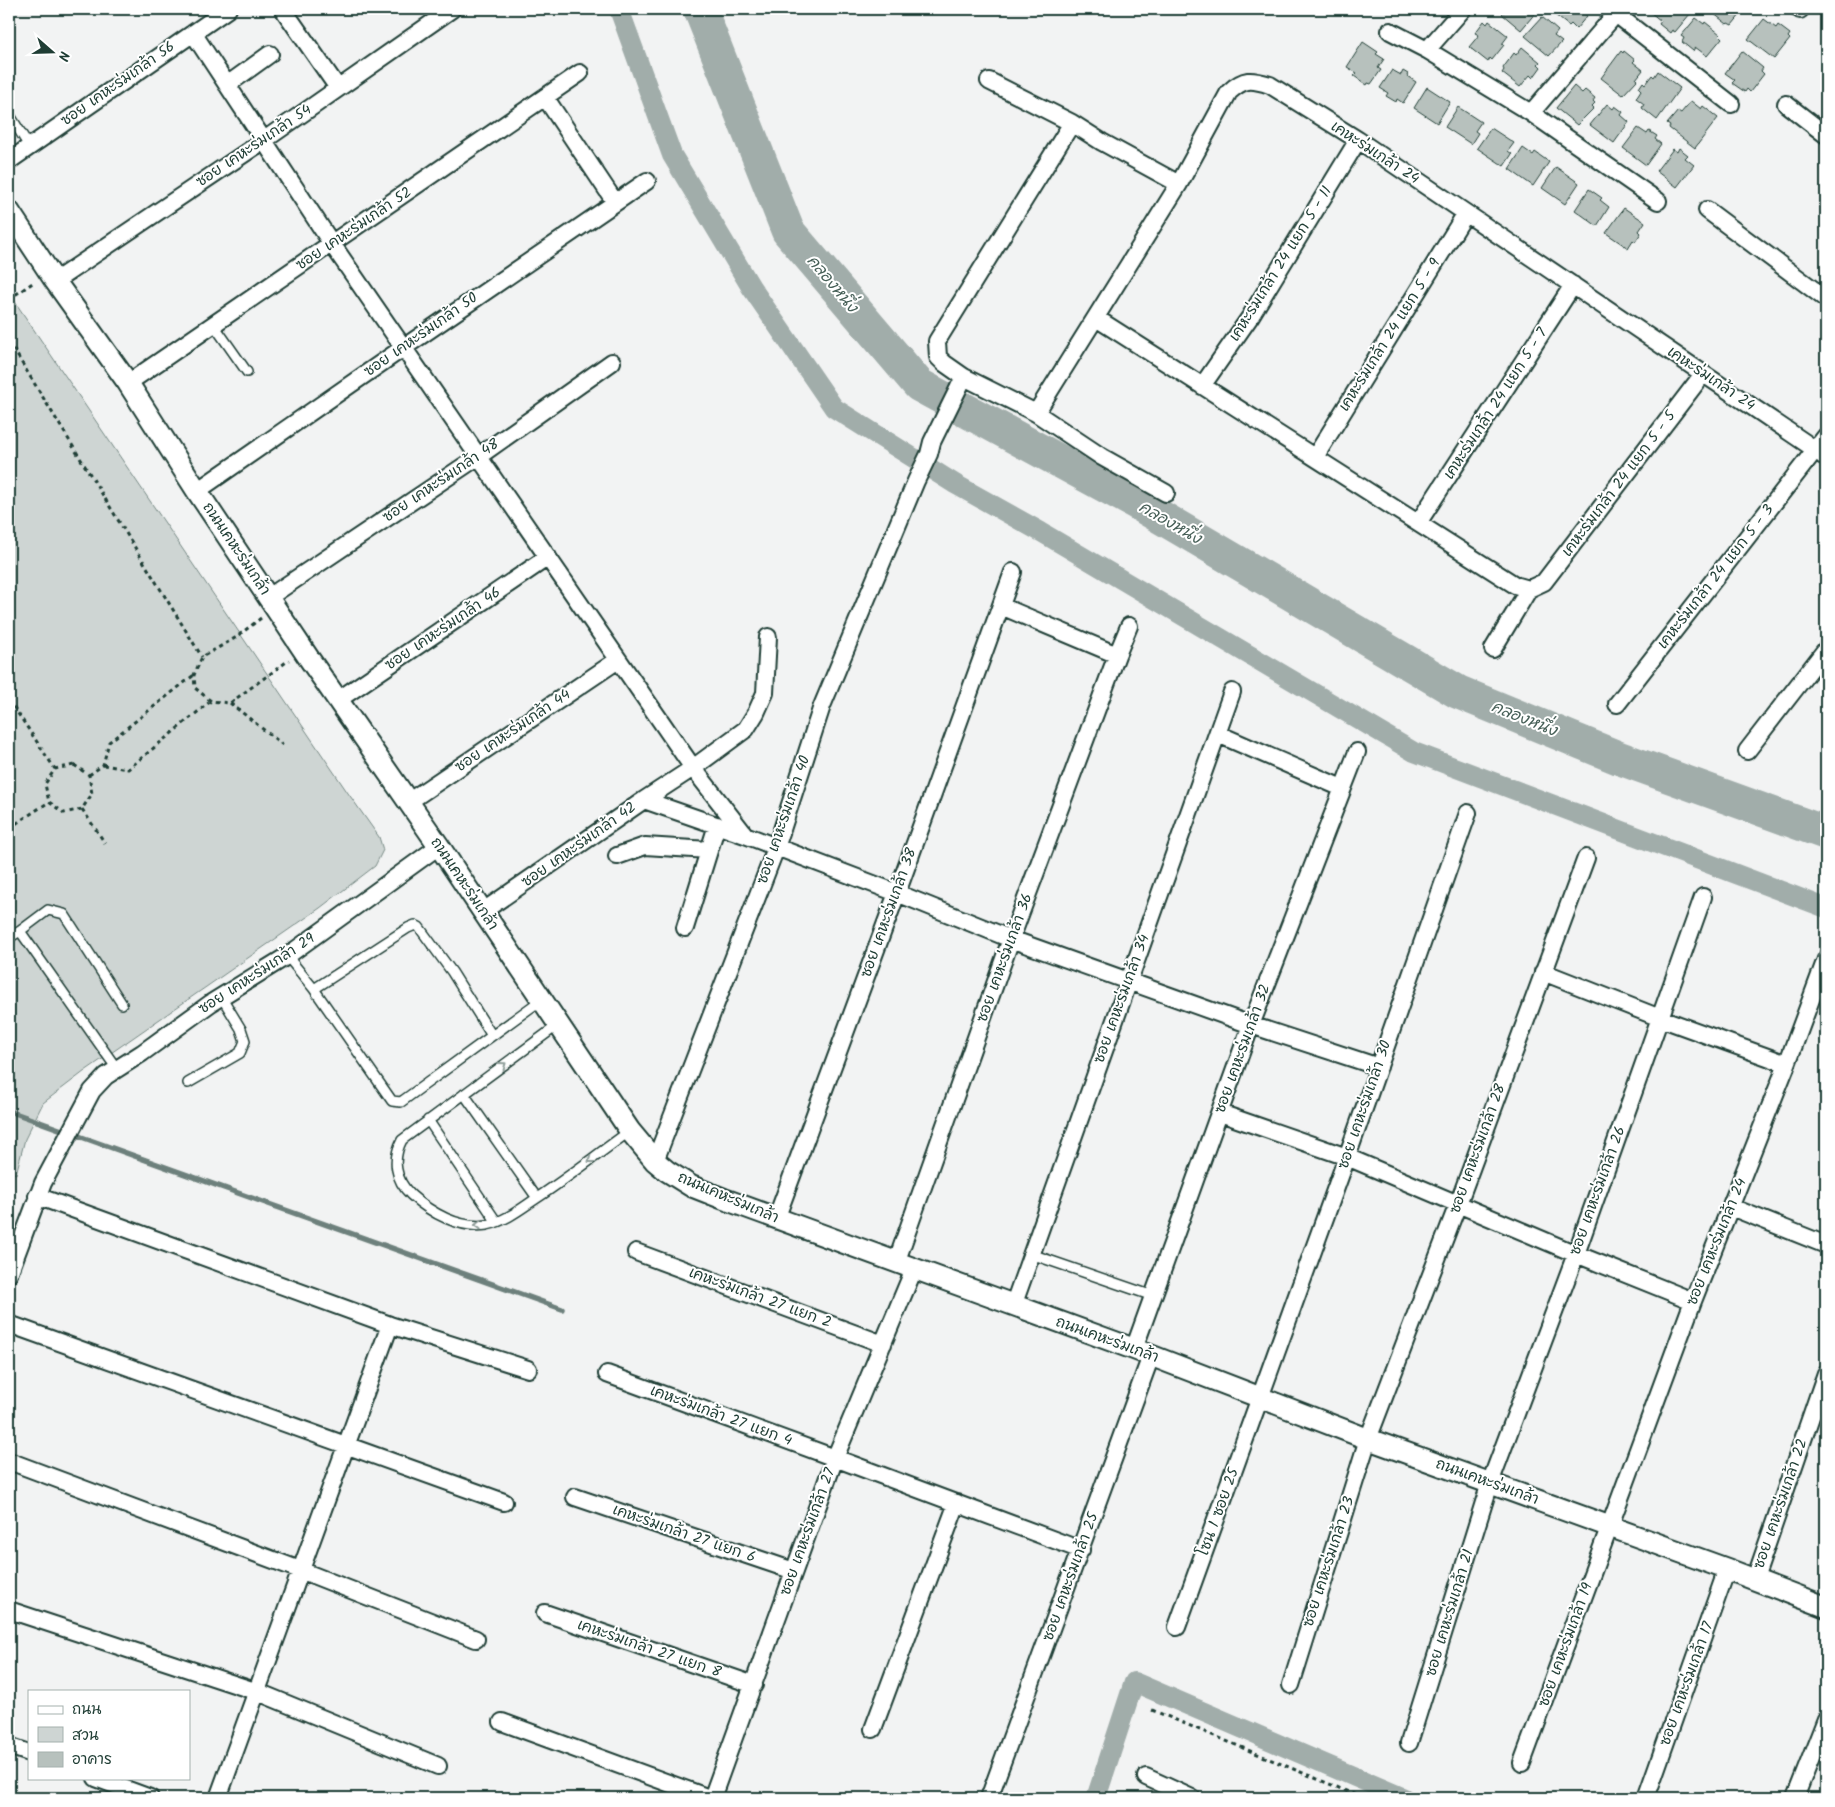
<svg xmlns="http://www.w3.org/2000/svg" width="1835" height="1807" font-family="Kalam,'Playpen Sans Thai',sans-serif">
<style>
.green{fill:#ced5d3;stroke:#768984}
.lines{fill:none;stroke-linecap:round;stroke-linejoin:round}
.stream{stroke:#6d807b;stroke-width:5.5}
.canal{stroke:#a1adaa;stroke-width:20}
.river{stroke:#a1adaa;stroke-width:34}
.building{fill:#b7c1bd;stroke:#1f3d34}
.service-casing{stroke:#1f3d34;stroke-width:12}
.minor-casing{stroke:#1f3d34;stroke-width:20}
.tertiary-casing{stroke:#1f3d34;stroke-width:24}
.path{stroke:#1f3d34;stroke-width:3;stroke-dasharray:4 4;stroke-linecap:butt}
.service{stroke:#fff;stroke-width:9}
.minor{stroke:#fff;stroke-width:16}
.tertiary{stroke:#fff;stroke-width:20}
.oneway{stroke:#8f9e9a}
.labels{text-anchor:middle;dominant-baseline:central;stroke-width:4;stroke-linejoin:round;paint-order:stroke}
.street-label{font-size:15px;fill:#1f3d34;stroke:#fff}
.water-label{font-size:16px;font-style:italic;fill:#465f57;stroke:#fff}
</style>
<rect width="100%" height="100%" fill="#f2f3f3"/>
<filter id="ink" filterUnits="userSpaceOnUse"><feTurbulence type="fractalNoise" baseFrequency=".02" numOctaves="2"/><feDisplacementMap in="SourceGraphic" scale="10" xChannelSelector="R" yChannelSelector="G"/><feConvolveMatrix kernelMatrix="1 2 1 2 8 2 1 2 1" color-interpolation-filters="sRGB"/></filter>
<g filter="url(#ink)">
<path class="green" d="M 9,293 L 348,793 L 379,837 L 383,850 L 375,866 L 320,908 L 85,1071 L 43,1103 L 25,1139 L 16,1174 L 9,1171 Z"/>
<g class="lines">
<path class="stream" d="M 9,1111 L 562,1309"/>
<path class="canal" d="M 619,9 L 672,155 L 751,287 L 834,408 L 955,484 L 1041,532 L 1414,752 L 1826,908
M 1096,1798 L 1134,1682 L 1404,1798"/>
<path class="river" d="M 700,9 L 788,231 L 919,385 L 1137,503 L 1458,692 L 1619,758 L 1826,833"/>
</g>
<path class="building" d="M 1499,9 L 1534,9 L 1537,11 L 1521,30 L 1502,14 L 1504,12 Z
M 1551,9 L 1584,9 L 1582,12 L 1587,16 L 1576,29 L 1571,24 L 1569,26 L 1550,11 Z
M 1652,9 L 1684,9 L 1690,14 L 1675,32 L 1672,30 L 1670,33 L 1659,24 L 1661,21 L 1650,12 Z
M 1711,9 L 1745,9 L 1732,25 L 1728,23 L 1727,24 L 1713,13 L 1714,11 Z
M 1542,17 L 1558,31 L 1554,36 L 1562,42 L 1549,56 L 1525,36 Z
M 1696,18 L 1704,24 L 1705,22 L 1720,34 L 1719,35 L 1722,38 L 1707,56 L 1695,47 L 1693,51 L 1682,42 L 1684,38 L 1681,36 Z
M 1764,19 L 1776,28 L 1778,25 L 1790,34 L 1788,37 L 1790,39 L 1774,59 L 1748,39 Z
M 1484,21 L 1487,24 L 1489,21 L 1508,36 L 1502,44 L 1504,45 L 1492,60 L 1490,58 L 1488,62 L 1469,47 L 1479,35 L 1475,33 Z
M 1363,42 L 1378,52 L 1376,54 L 1384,59 L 1378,68 L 1381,70 L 1371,84 L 1368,83 L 1367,85 L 1354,76 L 1357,73 L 1347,67 Z
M 1522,47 L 1540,62 L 1538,64 L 1541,67 L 1533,78 L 1530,75 L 1520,87 L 1502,73 L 1504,70 L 1503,68 L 1514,53 L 1516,55 Z
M 1621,51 L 1623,53 L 1624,51 L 1635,60 L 1633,62 L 1643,70 L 1636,79 L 1637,80 L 1623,95 L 1601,78 Z
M 1742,51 L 1763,68 L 1761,71 L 1764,74 L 1750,92 L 1747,89 L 1745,92 L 1732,83 L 1735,80 L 1725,73 Z
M 1392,70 L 1401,75 L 1403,71 L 1408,74 L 1407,76 L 1416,82 L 1403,103 L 1397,99 L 1396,102 L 1386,96 L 1388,93 L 1380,88 Z
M 1658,71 L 1680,88 L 1657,120 L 1642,108 L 1644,104 L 1636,98 L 1641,90 L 1639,88 L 1643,82 L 1645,84 L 1652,75 L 1654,77 Z
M 1574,86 L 1582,93 L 1585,90 L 1595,98 L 1593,101 L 1595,103 L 1592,106 L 1594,108 L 1577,125 L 1556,108 Z
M 1427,87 L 1450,102 L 1437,123 L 1414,108 Z
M 1691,101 L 1701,109 L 1703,106 L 1718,118 L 1695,148 L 1669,128 L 1670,126 L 1667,124 L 1678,111 L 1681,113 Z
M 1607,104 L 1613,109 L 1615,106 L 1623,112 L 1621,115 L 1629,122 L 1614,143 L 1590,125 Z
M 1458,107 L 1481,122 L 1475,131 L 1478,133 L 1471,144 L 1445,127 Z
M 1491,128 L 1514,143 L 1508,151 L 1512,154 L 1504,166 L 1477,148 Z
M 1638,128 L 1647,134 L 1649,131 L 1657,136 L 1655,139 L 1661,144 L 1646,165 L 1623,148 Z
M 1523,148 L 1533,155 L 1535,152 L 1549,162 L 1533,186 L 1509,169 Z
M 1679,148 L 1688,155 L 1685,158 L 1694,165 L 1677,187 L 1656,171 L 1673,149 L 1677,152 Z
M 1556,167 L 1579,183 L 1565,204 L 1542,188 Z
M 1589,189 L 1602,198 L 1600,200 L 1609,207 L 1597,226 L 1575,210 Z
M 1624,208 L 1645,222 L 1639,231 L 1641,233 L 1635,242 L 1633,240 L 1628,248 L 1606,233 Z"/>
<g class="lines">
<defs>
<path id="service" d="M 9,114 L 29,146
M 214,325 L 247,372
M 20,931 L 48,910 L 64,914 L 122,1004
M 9,938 L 20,931 L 117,1069
M 287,956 L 314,989 L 392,1101 L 401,1102 L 541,1000
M 314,989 L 408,928 L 415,925 L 419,927 L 452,972 L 491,1034
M 558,1025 L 402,1140 C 392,1159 395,1180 411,1195 C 431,1213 459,1229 487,1225 C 506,1221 522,1208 537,1198 C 569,1177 599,1153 630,1131
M 188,1083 L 240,1053 L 245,1041 L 241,1029 L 221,996
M 464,1094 L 537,1198
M 428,1120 L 496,1221
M 1031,1254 L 1153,1296"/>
<path id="minor" d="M 283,9 L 338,88
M 1799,9 L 1800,10
M 1616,14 L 1731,104
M 1390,31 L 1427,50 L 1531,113 L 1658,201
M 193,33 L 332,244 L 693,768 L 745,835
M 1427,50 L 1463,9
M 989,81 L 1072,123
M 227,85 L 270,54
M 545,97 L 615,202
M 1786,104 L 1826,135
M 1531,113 L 1620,9
M 9,161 L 228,9
M 1707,210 L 1826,299
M 55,281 L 263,141 L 452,9
M 1096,318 L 1515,585 L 1529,589
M 128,383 L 580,73
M 1202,386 L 1250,317 L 1358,140
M 1036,413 L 1179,184 L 1229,92 C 1244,78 1251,79 1270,85 L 1358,140 L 1816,450 L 1826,458
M 1315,457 L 1466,213
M 197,491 L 403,348 L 647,181
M 1166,493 L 1102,457 L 1036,413 L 964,377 L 944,363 L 938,357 L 937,341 L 1072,123 L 1102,142 L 1179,184
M 1418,523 L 1573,285
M 1529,589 L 1544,582 L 1703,374
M 269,597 L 479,456 L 612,362
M 1001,606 L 1117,655 L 1129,626
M 1493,649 L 1529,589
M 338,700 L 548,557
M 1617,704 L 1826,436
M 1218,734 L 1342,788
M 1747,751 L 1826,649
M 644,800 L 745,835 L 897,893 L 1011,939 L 1251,1025 L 1379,1067
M 408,802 L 618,660
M 617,856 L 645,846 L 709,850
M 482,912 L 644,800 L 693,768 L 746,729 L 756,713 L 765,693 L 768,637
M 685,928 L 717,825
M 1543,972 L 1660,1018 L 1787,1064
M 1220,1113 L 1347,1157 L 1576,1254 L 1693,1301
M 655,1161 L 776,848 L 822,706 L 916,481 L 929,454 L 932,442 L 964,377
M 37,1196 L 390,1325 L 528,1369
M 1731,1207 L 1826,1245
M 776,1219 L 897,893 L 1013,572
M 636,1252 L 883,1344
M 896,1263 L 1011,939 L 1117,655
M 9,1274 L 43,1183 L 92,1091 L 106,1076 L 142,1053 L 211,1003 L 287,956 L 439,846
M 1013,1306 L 1232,692
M 9,1324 L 504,1502
M 1134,1349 L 1251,1025 L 1357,752
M 607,1374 L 835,1458 L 1081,1550
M 9,1461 L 300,1570 L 476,1639
M 575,1497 L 794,1571
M 1755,1579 L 1826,1373
M 9,1610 L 258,1692 L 438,1766
M 545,1613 L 754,1685
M 1177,1627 L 1347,1157 L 1468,813
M 1291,1685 L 1368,1439 L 1458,1204 L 1586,858
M 502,1722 L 709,1798
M 873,1729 L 957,1503
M 1409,1743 L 1490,1483 L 1576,1254 L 1703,897
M 9,1746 L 29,1753
M 1522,1763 L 1693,1301 L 1787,1064 L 1826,959
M 1146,1777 L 1192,1798
M 96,1778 L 150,1798
M 218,1798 L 390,1325
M 712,1798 L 835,1458 L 914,1269
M 989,1798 L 1151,1356
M 1646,1798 L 1727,1569
M 1795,1798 L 1826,1719"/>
<path id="tertiary" d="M 9,211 L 55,281 L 128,383 L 197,491 L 310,660 L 439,846 L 630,1131 L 655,1161 L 667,1171 L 691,1186 L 724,1199 L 1134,1349 L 1368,1439 L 1727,1569 L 1826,1607"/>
</defs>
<use href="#service" class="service-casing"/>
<use href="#minor" class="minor-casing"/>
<use href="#tertiary" class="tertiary-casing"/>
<path class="path" d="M 9,299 L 34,282
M 9,342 L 202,657
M 261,618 L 235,638 L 202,657 L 194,675 L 195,688 L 211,701 L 230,703 L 289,660
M 9,700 L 55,769
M 230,703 L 283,745
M 74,765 L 89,775 L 92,794 L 82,809 L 64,813 L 49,802 L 45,784 L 55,769 Z
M 103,765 L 128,769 L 211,701
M 89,775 L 103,765 L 109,742 L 194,675
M 82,809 L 105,843
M 9,828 L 49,802
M 1152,1710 L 1363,1798"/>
<use href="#service" class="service"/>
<use href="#minor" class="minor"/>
<use href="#tertiary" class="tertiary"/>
</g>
<defs><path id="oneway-chevron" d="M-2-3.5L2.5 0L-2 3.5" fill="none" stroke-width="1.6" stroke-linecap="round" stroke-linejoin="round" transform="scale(1.25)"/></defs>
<g class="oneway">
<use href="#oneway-chevron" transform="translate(503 1065) rotate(-36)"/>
<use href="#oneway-chevron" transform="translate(591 1160) rotate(143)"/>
<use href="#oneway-chevron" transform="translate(478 1225) rotate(178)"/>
</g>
</g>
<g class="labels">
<g class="street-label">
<text transform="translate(118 84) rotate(-35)">ซอย เคหะร่มเกล้า 56</text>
<text transform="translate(254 146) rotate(-34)">ซอย เคหะร่มเกล้า 54</text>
<text transform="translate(1375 153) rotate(33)">เคหะร่มเกล้า 24</text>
<text transform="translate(354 229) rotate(-34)">ซอย เคหะร่มเกล้า 52</text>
<text transform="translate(1281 264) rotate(-58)">เคหะร่มเกล้า 24 แยก 5 - 11</text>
<text transform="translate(421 335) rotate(-35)">ซอย เคหะร่มเกล้า 50</text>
<text transform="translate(1390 335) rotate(-58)">เคหะร่มเกล้า 24 แยก 5 - 9</text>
<text transform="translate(1711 379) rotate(34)">เคหะร่มเกล้า 24</text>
<text transform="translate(1496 404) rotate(-57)">เคหะร่มเกล้า 24 แยก 5 - 7</text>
<text transform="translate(441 481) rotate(-34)">ซอย เคหะร่มเกล้า 48</text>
<text transform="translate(1619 484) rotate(-53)">เคหะร่มเกล้า 24 แยก 5 - 5</text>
<text transform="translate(236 549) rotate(56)">ถนนเคหะร่มเกล้า</text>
<text transform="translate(1716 577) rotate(-52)">เคหะร่มเกล้า 24 แยก 5 - 3</text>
<text transform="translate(443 629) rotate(-34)">ซอย เคหะร่มเกล้า 46</text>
<text transform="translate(513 731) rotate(-34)">ซอย เคหะร่มเกล้า 44</text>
<text transform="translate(784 820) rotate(-71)">ซอย เคหะร่มเกล้า 40</text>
<text transform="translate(579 845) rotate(-35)">ซอย เคหะร่มเกล้า 42</text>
<text transform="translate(464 884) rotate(56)">ถนนเคหะร่มเกล้า</text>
<text transform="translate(889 913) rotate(-70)">ซอย เคหะร่มเกล้า 38</text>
<text transform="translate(1005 958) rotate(-70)">ซอย เคหะร่มเกล้า 36</text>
<text transform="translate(257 974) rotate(-33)">ซอย เคหะร่มเกล้า 29</text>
<text transform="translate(1122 999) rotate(-70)">ซอย เคหะร่มเกล้า 34</text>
<text transform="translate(1243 1049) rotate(-70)">ซอย เคหะร่มเกล้า 32</text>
<text transform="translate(1365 1105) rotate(-71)">ซอย เคหะร่มเกล้า 30</text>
<text transform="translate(1478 1149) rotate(-70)">ซอย เคหะร่มเกล้า 28</text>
<text transform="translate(1598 1191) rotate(-70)">ซอย เคหะร่มเกล้า 26</text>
<text transform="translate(728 1198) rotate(23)">ถนนเคหะร่มเกล้า</text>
<text transform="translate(1717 1242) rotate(-68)">ซอย เคหะร่มเกล้า 24</text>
<text transform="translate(760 1298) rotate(20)">เคหะร่มเกล้า 27 แยก 2</text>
<text transform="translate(1107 1340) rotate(20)">ถนนเคหะร่มเกล้า</text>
<text transform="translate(721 1416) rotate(20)">เคหะร่มเกล้า 27 แยก 4</text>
<text transform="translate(1487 1482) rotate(20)">ถนนเคหะร่มเกล้า</text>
<text transform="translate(1781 1504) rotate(-71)">ซอย เคหะร่มเกล้า 22</text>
<text transform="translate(1219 1512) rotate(-70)">โซน 1 ซอย 25</text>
<text transform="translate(808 1532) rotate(-70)">ซอย เคหะร่มเกล้า 27</text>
<text transform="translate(684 1534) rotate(19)">เคหะร่มเกล้า 27 แยก 6</text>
<text transform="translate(1329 1562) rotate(-72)">ซอย เคหะร่มเกล้า 23</text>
<text transform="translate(1071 1577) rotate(-70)">ซอย เคหะร่มเกล้า 25</text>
<text transform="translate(1450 1613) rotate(-73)">ซอย เคหะร่มเกล้า 21</text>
<text transform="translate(1566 1645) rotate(-70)">ซอย เคหะร่มเกล้า 19</text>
<text transform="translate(649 1649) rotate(19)">เคหะร่มเกล้า 27 แยก 8</text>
<text transform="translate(1687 1684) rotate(-70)">ซอย เคหะร่มเกล้า 17</text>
</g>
<g class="water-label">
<text transform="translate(832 284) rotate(50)">คลองหนึ่ง</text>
<text transform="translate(1170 523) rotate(30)">คลองหนึ่ง</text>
<text transform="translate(1524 719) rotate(22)">คลองหนึ่ง</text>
</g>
</g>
<rect width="1835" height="1807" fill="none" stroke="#fff" stroke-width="30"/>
<rect x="15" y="15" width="1805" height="1777" fill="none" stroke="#1f3d34" stroke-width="2" filter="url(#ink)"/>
<rect x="28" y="1690" width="162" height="90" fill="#ffffff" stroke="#a5b1ae"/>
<rect x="38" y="1706" width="25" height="8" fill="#ffffff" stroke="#a5b1ae"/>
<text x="72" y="1714" font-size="15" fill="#1f3d34">ถนน</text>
<rect x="38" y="1727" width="25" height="15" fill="#ced5d3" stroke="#a5b1ae"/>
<text x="72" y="1740" font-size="15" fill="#1f3d34">สวน</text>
<rect x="38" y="1752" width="25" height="15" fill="#b7c1bd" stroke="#a5b1ae"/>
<text x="72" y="1764" font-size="15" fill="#1f3d34">อาคาร</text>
<g transform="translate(52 52) rotate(110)" stroke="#ffffff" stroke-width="4" paint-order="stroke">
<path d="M0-4L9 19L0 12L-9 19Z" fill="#1f3d34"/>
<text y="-8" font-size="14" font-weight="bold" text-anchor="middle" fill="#1f3d34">N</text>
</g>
</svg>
